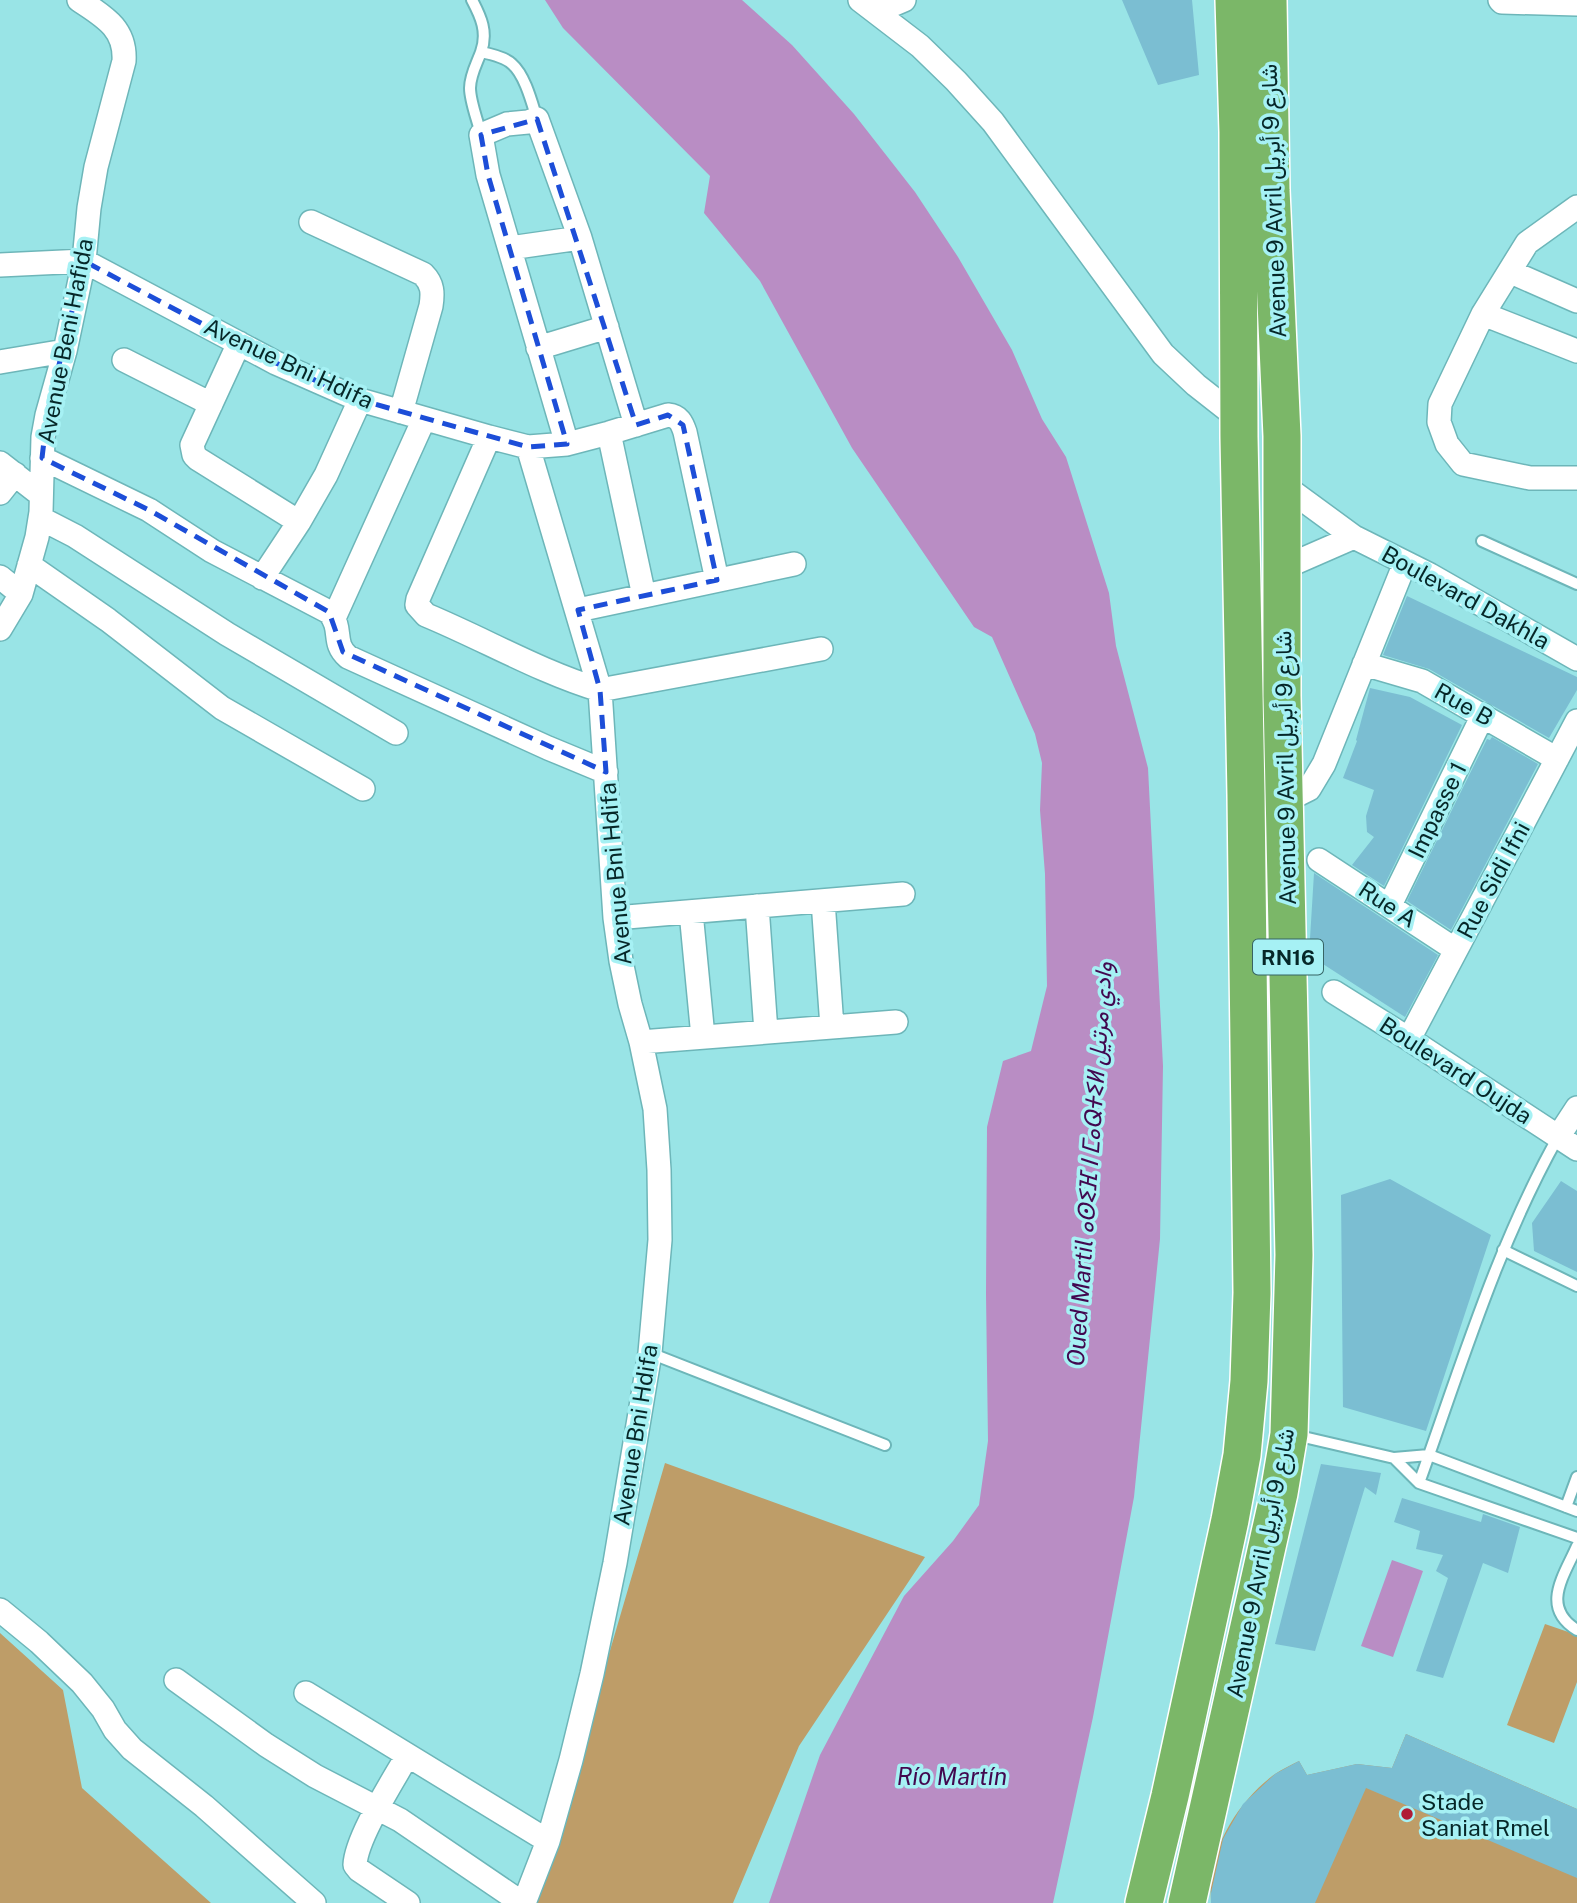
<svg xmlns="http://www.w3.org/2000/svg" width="1577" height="1903" font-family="'Public Sans',Vazirmatn,'Noto Sans Tifinagh',sans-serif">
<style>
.green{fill:#be9d68}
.water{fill:#b98dc4}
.building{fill:#7bbed2}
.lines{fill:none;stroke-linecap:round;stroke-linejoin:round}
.service-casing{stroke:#6db6b9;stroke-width:14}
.minor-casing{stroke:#6db6b9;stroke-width:26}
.trunk-casing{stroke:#fff;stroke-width:40}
.service{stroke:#fff;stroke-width:10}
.minor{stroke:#fff;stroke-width:23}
.trunk{stroke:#7bb768;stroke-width:37}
.marked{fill:none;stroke:#1d4ed8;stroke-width:5;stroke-dasharray:14 9;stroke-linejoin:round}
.poi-dot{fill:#b01c36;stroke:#a6f1f4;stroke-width:2.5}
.labels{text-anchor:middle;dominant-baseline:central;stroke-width:7;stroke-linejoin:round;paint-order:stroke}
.shield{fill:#a6f1f4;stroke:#366465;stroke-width:2}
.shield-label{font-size:21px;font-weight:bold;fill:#062728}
.street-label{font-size:23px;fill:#062728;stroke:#a6f1f4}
.poi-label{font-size:23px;fill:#062728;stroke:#a6f1f4;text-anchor:start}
.water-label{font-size:24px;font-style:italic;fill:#42084f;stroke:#a6f1f4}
</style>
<rect width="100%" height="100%" fill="#99e4e6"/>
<path class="green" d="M 665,1463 L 925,1557 L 799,1746 L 733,1903 L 536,1903 Z
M 1545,1624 L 1577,1635 L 1577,1682 L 1554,1743 L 1507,1725 Z
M 0,1633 L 63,1690 L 82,1788 L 211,1903 L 0,1903 Z
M 1406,1734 L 1577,1809 L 1577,1903 L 1211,1903 C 1211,1896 1210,1888 1211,1881 C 1214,1840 1242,1798 1275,1774 C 1282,1769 1291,1765 1299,1761 L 1307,1775 L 1357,1764 L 1392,1768 Z"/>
<path class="water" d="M 545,0 L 742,0 L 792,45 L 854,114 L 915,192 L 958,257 L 1012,350 L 1042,419 L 1066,457 L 1109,593 L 1116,646 L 1148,768 L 1163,1066 L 1160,1239 L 1134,1497 L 1093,1717 L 1053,1903 L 769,1903 L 820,1755 L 904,1596 L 953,1541 L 979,1505 L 988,1441 L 986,1294 L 987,1127 L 1003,1061 L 1031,1051 L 1047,986 L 1045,874 L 1040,810 L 1042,763 L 1035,734 L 992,637 L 974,627 L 852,448 L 760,281 L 704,213 L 710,176 L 563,28 Z
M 1392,1560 L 1423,1571 L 1393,1657 L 1361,1646 Z"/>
<path class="building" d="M 1122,0 L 1192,0 L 1199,75 L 1158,85 Z
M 1407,596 L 1577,677 L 1577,690 L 1549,738 L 1429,669 L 1383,655 Z
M 1370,688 L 1410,697 L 1462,725 L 1384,886 L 1352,865 L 1374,837 L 1367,832 L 1366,816 L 1374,790 L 1343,778 L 1357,741 L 1356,740 Z
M 1492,737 L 1538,764 L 1451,930 L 1407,901 L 1487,739 L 1490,740 Z
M 1314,873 L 1438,955 L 1405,1017 L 1309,955 Z
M 1390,1179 L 1491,1235 L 1426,1431 L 1343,1407 L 1341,1195 Z
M 1561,1181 L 1577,1191 L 1577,1272 L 1534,1251 L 1532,1223 Z
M 1321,1464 L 1381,1473 L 1376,1495 L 1365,1487 L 1315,1651 L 1275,1644 Z
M 1402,1498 L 1481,1522 L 1483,1514 L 1520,1527 L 1508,1573 L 1483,1563 L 1443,1678 L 1416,1671 L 1448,1578 L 1436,1571 L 1443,1555 L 1416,1549 L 1420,1531 L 1394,1522 Z
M 1406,1734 L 1577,1809 L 1577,1878 L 1366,1788 L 1315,1903 L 1211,1903 L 1211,1893 L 1223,1839 L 1243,1804 L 1275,1774 L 1299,1761 L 1307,1775 L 1357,1764 L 1392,1768 Z"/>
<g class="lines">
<defs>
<path id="service" d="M 472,0 C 481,17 488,32 481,52 C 477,63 470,75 470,88 C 470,102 478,121 481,135
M 481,52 C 491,54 505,57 512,64 C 525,75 532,103 537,119
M 1482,541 L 1577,584
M 1503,1250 L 1577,1286
M 650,1353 L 885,1445
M 1295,1435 L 1394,1458 L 1429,1455 L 1577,1511
M 1394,1458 L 1419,1483 L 1577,1538
M 1419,1483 C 1461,1366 1497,1246 1558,1137
M 1566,1507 L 1577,1477
M 1577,1546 C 1564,1576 1540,1607 1577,1630"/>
<path id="minor" d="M 860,0 L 920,46 L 956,81 L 993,122 L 1163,354 L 1196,385 L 1238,418
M 1500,0 L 1502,2 L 1577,4
M 876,12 L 904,0
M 1577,207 L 1527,243 L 1483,314 L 1440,404 L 1439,422 L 1447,444 L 1463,464 L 1530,478 L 1577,478
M 311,222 L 423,274 C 433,284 433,293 431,306 L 401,412
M 510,248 L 580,238
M 0,265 L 84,261 L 276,363 L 360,400 L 489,437 L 528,447 L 600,690 L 615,918 L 621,961 L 630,1004 L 641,1042 L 655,1109 L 659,1170 L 660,1240 L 650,1353 L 615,1563 L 592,1674 L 571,1760 L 548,1841 L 524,1903
M 1511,272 L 1577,301
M 1483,314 L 1577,351
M 239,343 L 192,445 L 194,455 L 198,459 L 299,522
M 538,348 L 607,327
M 124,360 L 211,404
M 0,362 L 65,351
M 609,433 L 644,596
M 489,437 L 418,599 L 417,605 L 426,615 C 484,639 540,672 600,690 L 821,649
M 567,444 L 488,175 L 481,135 L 507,124 L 528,122 L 537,119 L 580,238 L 636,425
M 528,447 L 567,444 L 609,433 L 668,415 C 679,416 682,423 685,432 L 717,580
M 42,458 L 149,510 L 212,551 L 329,612 C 344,630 331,642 348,657 L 548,748 L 606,772
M 0,463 L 41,495
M 1283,485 L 1354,537 L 1430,575 L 1577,659
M 0,493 L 15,474
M 40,518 L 75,536 L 227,634 L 396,733
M 29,565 L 108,620 L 222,708 L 363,789
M 1283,568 L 1354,537
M 0,577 L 21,594
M 262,578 L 299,522 L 326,475 L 360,400
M 578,610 L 794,564
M 334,618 L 424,419
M 0,629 L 21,594 L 37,537 L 41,512 L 43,437 L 47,415 L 65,351 L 84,261 L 89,208 L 96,167 L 124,61 C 126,28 103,16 79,0
M 1364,664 L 1422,681 L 1557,759
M 1285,801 L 1309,789 L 1324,764 L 1405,563
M 1319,860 L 1456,950
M 823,901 L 832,1027
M 1390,905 L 1483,715
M 757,906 L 766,1032
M 691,912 L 703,1037
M 615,918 L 903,894
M 1334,992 L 1409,1039 L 1577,1149
M 1409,1039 L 1577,721
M 641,1042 L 896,1022
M 1558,1137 L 1577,1108
M 0,1610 L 39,1642 L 82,1683 L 103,1709 L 115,1730 L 132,1749 L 204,1806 L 314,1903
M 176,1680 L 266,1745 L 315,1776 L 400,1820 L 522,1903
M 306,1693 L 548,1841
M 407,1756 C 393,1781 356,1838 355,1865 L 359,1870 L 408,1903"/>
<path id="trunk" d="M 1144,1903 L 1170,1796 L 1230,1520 L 1242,1455 L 1249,1381 L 1252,1293 L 1246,795 L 1239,437 L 1238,132 L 1234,0
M 1187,1903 L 1279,1493 L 1289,1434 L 1294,1255 L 1282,696 L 1282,436 L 1271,190 L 1268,0"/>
</defs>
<use href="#service" class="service-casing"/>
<use href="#minor" class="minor-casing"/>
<use href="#trunk" class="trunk-casing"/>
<use href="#service" class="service"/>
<use href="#minor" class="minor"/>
<use href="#trunk" class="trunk"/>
</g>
<path class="marked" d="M 537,119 L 636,425 L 668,415 L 683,425 L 717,580 L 578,610 L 600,690 L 606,772 L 343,652 L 329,612 L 149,510 L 42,458 L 47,415 L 84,261 L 276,363 L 360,400 L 528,447 L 567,444 L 488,175 L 481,135 Z"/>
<circle class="poi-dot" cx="1407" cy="1814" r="7"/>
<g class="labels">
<rect class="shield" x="1253" y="939.5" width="70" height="35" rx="5"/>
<g class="shield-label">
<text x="1288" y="957">RN16</text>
</g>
<g class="street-label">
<text transform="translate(1273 201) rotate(-92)">Avenue 9 Avril شارع 9 أبريل</text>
<text transform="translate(65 341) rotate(-79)">Avenue Beni Hafida</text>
<text transform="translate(289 363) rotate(25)">Avenue Bni Hdifa</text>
<text transform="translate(1466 597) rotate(29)">Boulevard Dakhla</text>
<text transform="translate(1464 704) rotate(29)">Rue B</text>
<text transform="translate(1285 768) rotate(-91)">Avenue 9 Avril شارع 9 أبريل</text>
<text transform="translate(1437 810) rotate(-64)">Impasse 1</text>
<text transform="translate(615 874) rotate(-95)">Avenue Bni Hdifa</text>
<text transform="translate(1493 880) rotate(-62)">Rue Sidi Ifni</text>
<text transform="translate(1388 904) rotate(33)">Rue A</text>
<text transform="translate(1456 1070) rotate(33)">Boulevard Oujda</text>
<text transform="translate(635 1435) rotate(-81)">Avenue Bni Hdifa</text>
<text transform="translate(1260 1563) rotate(-79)">Avenue 9 Avril شارع 9 أبريل</text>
</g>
<g class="poi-label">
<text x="1421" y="1801">Stade<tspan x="1421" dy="26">Saniat Rmel</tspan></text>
</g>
<g class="water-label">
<text transform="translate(1089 1164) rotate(-86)">Oued Martil ⴰⵙⵉⴼ ⵏ ⵎⴰⵕⵜⵉⵍ وادي مرتيل</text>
<text x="952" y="1776">Río Martín</text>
</g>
</g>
</svg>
